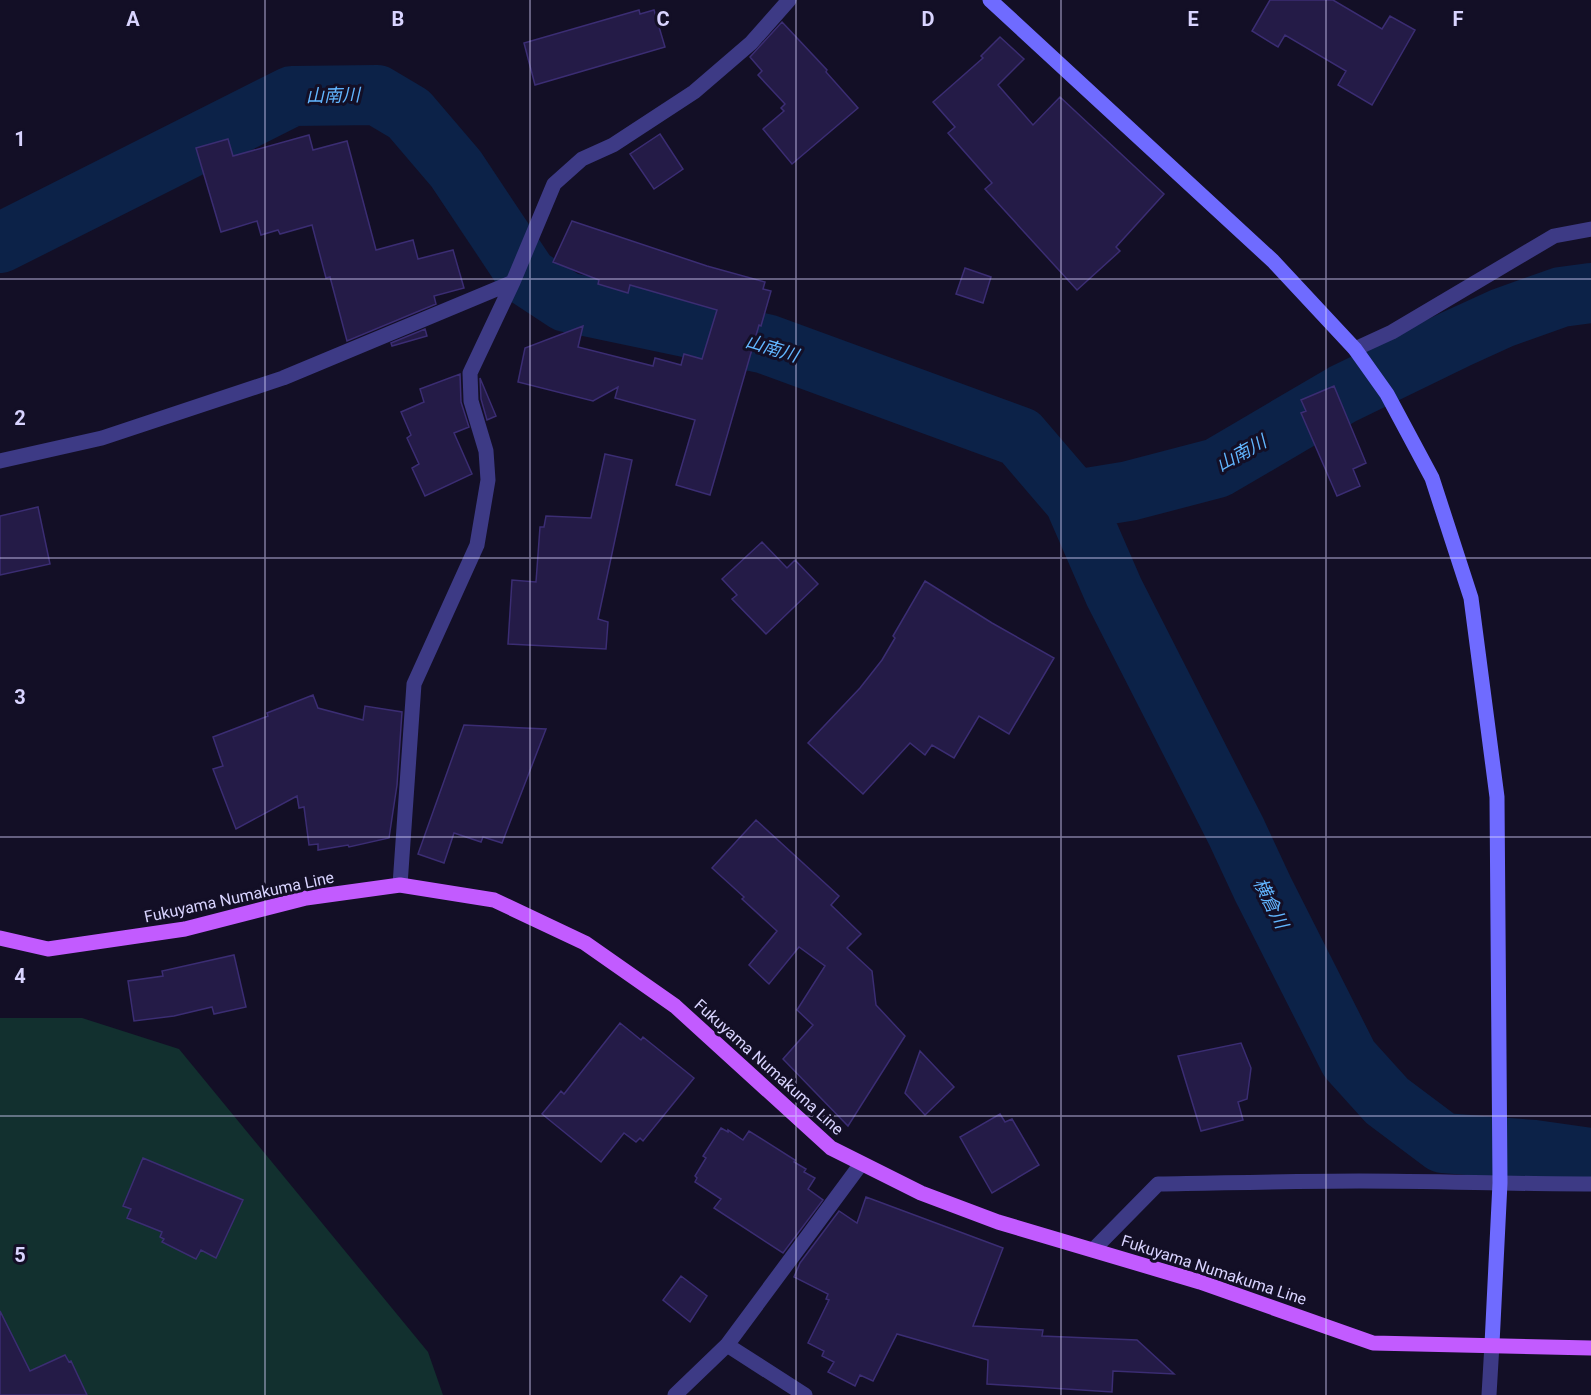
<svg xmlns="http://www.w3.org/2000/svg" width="1591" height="1395" font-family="Roboto,'Noto Sans JP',sans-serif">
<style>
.green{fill:#12302f}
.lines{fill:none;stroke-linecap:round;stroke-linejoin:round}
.river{stroke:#0c2248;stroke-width:60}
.building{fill:#241b47;stroke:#3b2d73;stroke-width:1.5}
.street{stroke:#3d3a85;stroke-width:15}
.secondary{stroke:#6f6bff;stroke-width:15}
.primary{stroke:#c25bff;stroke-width:15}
.grid{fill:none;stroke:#d9d4ff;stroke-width:1.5;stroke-opacity:0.55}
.labels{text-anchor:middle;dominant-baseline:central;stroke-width:6;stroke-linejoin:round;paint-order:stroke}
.street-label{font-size:16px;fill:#d9d4ff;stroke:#130f26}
.water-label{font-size:18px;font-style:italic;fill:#62b6ff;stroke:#130f26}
.grid-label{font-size:20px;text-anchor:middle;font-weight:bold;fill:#d9d4ff;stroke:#130f26;stroke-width:6;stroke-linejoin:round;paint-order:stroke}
</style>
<rect width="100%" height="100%" fill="#130f26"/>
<path class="green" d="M 0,1018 L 82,1018 L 179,1049 L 428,1352 L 443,1395 L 0,1395 Z"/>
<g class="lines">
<path class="river" d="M 0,243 L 292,96 L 377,95 L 409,114 L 456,169 L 528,277 L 566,302 L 766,344 L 1020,437 L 1074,500 L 1114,592 L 1236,831 L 1263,889 L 1349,1059 L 1387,1101 L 1443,1143 L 1534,1150 L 1591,1158
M 1074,500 L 1129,491 L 1217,468 L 1343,394 L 1456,339 L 1502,318 L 1561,297 L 1591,293"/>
</g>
<path class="building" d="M 1270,0 L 1333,0 L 1382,29 L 1390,16 L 1415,30 L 1372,105 L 1338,85 L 1346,71 L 1285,35 L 1278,47 L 1252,31 Z
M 639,10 L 640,14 L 654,10 L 665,47 L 535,85 L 524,43 Z
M 782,22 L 827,70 L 826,72 L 858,108 L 792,164 L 763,129 L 784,111 L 781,108 L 785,104 L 758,75 L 762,71 L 750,57 Z
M 1000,37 L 1024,59 L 998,85 L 1033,125 L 1060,97 L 1164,194 L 1116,247 L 1120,251 L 1077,290 L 985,189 L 992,183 L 948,133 L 955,127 L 933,102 L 983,58 L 981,56 Z
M 660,134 L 683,169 L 654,189 L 630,154 Z
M 309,135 L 313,150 L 347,141 L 376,250 L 413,240 L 418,259 L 453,250 L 464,288 L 434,296 L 436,304 L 347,341 L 330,277 L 326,278 L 312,225 L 280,234 L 278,230 L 261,235 L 257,221 L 221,232 L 196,148 L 228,139 L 233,156 Z
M 572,221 L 707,266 L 765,282 L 763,289 L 771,291 L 761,326 L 759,325 L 710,495 L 676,485 L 695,420 L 615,398 L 618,387 L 593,401 L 518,382 L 525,348 L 583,326 L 578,347 L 653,366 L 655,358 L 681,365 L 684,354 L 702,359 L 717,310 L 630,285 L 628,293 L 598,284 L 599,280 L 553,262 Z
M 965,268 L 991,277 L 983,303 L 956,294 Z
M 425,329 L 427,336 L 392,346 L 391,343 Z
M 460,374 L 461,402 L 469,427 L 454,433 L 472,474 L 425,496 L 412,468 L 419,464 L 407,438 L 411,435 L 401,412 L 424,402 L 420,389 Z
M 480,378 L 496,416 L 487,420 L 481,399 Z
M 1334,386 L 1366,463 L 1353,469 L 1360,486 L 1337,496 L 1301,413 L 1306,411 L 1301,400 Z
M 605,454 L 632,460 L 598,619 L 608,622 L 606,649 L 508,644 L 512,580 L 536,582 L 540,527 L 544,527 L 546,516 L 591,518 Z
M 38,507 L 50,564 L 0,575 L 0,516 Z
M 762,542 L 787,568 L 795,560 L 818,584 L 766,634 L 732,599 L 737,595 L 722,579 Z
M 925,581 L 992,623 L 1054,658 L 1009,734 L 979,716 L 954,758 L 932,745 L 925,755 L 910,743 L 863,794 L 808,743 L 860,688 L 882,660 L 895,638 L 893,636 Z
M 313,695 L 318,708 L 363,720 L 365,706 L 402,712 L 397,785 L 389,838 L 349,847 L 348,845 L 318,850 L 318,844 L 309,845 L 304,807 L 299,808 L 297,796 L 236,829 L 213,769 L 223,766 L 213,737 L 268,716 L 267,713 Z
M 464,725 L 546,729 L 502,843 L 483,837 L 481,842 L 454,833 L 444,863 L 418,854 Z
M 756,820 L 839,896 L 831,905 L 861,934 L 847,948 L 872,971 L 876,1005 L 905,1036 L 848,1126 L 783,1059 L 813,1025 L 797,1010 L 825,966 L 799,947 L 769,984 L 749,965 L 777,931 L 742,899 L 744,897 L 712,868 Z
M 234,955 L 246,1007 L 214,1014 L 212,1007 L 174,1016 L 134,1021 L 128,981 L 163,976 L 162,971 Z
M 620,1023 L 641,1040 L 643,1037 L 694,1078 L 643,1141 L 640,1138 L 636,1142 L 624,1133 L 601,1162 L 542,1114 L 561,1091 L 564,1094 Z
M 1241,1043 L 1251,1068 L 1247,1099 L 1238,1102 L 1243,1120 L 1201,1131 L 1178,1056 Z
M 920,1051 L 954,1087 L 925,1115 L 905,1093 Z
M 1000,1114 L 1005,1122 L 1012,1119 L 1039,1165 L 992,1193 L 960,1137 Z
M 721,1128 L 728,1132 L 728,1130 L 743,1140 L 749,1131 L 795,1160 L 794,1162 L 806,1169 L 804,1172 L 815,1178 L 808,1189 L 823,1200 L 783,1253 L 714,1208 L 721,1199 L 695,1182 L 697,1178 L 695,1176 L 706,1158 L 703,1156 Z
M 143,1158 L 243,1200 L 216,1258 L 201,1250 L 196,1259 L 162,1242 L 164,1239 L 160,1237 L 162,1232 L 127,1218 L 131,1209 L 123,1206 Z
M 866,1197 L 1003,1248 L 973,1326 L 1043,1330 L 1042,1336 L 1137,1340 L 1174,1374 L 1113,1371 L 1112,1392 L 987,1384 L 988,1360 L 897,1334 L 873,1381 L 860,1375 L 855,1386 L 828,1372 L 834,1362 L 822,1356 L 824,1351 L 808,1343 L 829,1300 L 826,1299 L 828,1294 L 794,1277 L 800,1263 L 839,1211 L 857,1223 Z
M 681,1276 L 707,1296 L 690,1322 L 663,1300 Z
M 0,1311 L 30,1371 L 65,1355 L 69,1362 L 71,1361 L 87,1395 L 0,1395 Z"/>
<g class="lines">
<path class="street" d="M 1355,349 L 1392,332 L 1554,236 L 1591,229
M 0,461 L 102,438 L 283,378 L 513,282
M 400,885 L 414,684 L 477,545 L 488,480 L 486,451 L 471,401 L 470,373 L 513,282 L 554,184 L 582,159 L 613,145 L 694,92 L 751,43 L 789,0
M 1094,1249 L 1158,1184 C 1225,1183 1292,1181 1359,1181 C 1436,1181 1514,1184 1591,1184
M 727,1345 L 805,1395
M 675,1395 L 727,1345 L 861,1164
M 1489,1395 L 1492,1344"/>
<path class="secondary" d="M 990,0 L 1273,261 L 1355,349 L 1387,394 L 1432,478 L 1471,598 L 1497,797 L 1500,1183 L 1492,1344"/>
<path class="primary" d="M 0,938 L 48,949 L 185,929 L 306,898 L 400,885 L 494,900 L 585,943 L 675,1006 L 831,1148 L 921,1193 L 998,1222 L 1200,1282 L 1373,1343 L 1591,1348"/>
</g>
<path class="grid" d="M 265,0 L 265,1395M 530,0 L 530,1395M 796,0 L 796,1395M 1061,0 L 1061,1395M 1326,0 L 1326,1395M 0,279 L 1591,279M 0,558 L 1591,558M 0,837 L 1591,837M 0,1116 L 1591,1116"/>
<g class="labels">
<g class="street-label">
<text transform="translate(239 897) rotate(-12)">Fukuyama Numakuma Line</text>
<text transform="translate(769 1067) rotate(42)">Fukuyama Numakuma Line</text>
<text transform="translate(1214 1270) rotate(18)">Fukuyama Numakuma Line</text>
</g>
<g class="water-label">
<text transform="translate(333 95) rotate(-1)">山南川</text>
<text transform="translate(772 348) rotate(17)">山南川</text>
<text transform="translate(1241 453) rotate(-29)">山南川</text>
<text transform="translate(1271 903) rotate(63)">横倉川</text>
</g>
</g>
<g class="grid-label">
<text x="133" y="26">A</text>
<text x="398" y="26">B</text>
<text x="663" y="26">C</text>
<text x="928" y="26">D</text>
<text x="1193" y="26">E</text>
<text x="1458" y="26">F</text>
<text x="20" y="146">1</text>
<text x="20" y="425">2</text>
<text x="20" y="704">3</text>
<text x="20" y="983">4</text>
<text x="20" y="1262">5</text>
</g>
</svg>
